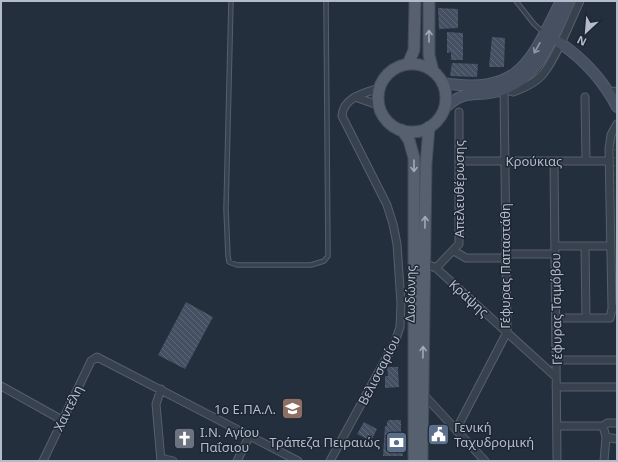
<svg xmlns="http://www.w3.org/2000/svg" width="618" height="462" font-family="'Noto Sans',sans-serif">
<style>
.grass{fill:url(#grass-dots)}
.building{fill:url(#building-back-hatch)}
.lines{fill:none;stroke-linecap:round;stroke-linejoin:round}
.lane-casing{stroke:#565f6c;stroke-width:5.5}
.street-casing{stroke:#565f6c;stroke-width:9}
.secondary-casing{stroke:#565f6c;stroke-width:12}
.primary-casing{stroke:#414a57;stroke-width:13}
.lane{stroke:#38414e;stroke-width:3.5}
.street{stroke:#38414e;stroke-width:7}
.secondary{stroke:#465061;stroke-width:10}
.primary{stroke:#56606e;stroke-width:11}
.oneway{stroke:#a1aab7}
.oneway2{stroke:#8e96a5}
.labels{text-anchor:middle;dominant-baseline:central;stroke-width:3;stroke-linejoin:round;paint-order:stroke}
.street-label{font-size:13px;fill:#b4bcc9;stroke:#1d2633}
.poi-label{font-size:13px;fill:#b4bcc9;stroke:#1d2633;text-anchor:end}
</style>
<defs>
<pattern id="grass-dots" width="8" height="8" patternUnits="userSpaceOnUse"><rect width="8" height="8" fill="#263c3f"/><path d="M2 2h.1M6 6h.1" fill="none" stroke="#435659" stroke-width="1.8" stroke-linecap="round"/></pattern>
<pattern id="building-back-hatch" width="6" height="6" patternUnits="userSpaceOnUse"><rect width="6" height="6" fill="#455162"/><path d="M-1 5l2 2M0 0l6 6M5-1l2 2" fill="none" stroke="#5d6877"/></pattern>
</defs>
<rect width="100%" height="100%" fill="#242f3e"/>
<path class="grass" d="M 617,133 L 617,258 L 615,258 L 614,140 Z"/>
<path class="building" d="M 438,8 L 458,9 L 458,28 L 439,29 Z
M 447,32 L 463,33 L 463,60 L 451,60 L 451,52 L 447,53 Z
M 492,37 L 505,38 L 504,67 L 489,67 Z
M 452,63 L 478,64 L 477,77 L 450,76 Z
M 186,302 L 213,317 L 185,369 L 158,355 Z
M 387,367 L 398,367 L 399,387 L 385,388 L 385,376 L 388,376 Z
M 389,420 L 401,420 L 401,450 L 403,450 L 403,456 L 383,456 L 385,426 L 387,426 L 387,422 Z
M 364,422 L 377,429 L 371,441 L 357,434 Z"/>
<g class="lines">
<defs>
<path id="lane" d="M 231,1 L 226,209 L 228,256 L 229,262 L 237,265 L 311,265 L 324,261 L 328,256 L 326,1
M 516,1 L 534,24 L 544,33"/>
<path id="street" d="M 609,92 L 617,91
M 355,97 L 378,105
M 585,97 L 586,161
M 459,161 L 609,161
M 554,161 L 557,458
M 555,246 L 611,246
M 585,246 L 586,318
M 454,251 L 466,258 L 505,258
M 505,254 L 555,254
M 424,263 L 436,268 L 459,244 L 459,112
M 436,268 L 556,377
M 612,308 L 609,149 L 611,135 L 617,124
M 556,318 L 610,318 L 612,308 L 617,308
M 556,360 L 617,360
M 1,386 L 62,420
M 556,387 L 617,387
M 161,389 L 156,404 L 161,461
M 423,394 L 485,461
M 617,423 L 607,423 L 603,426 L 606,437 L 617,439
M 557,426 L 603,426
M 456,430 L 507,332 L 504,89 L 513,92 C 524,88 536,83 543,74 C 556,59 571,20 580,1
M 161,458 L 173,461
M 43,461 L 91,361 L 97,357 L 298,461
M 237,461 L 250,435
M 330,461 L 395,342 L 400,327 L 401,304 L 397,244 L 393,224 L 387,205 L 342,116 C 343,97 365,93 379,88
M 604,461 L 606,437"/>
<path id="secondary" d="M 560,43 C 585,60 603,80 617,107
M 442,83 C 521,95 530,62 561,1
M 445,108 C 465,89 472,97 495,92 C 539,82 553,36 570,1"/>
<path id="primary" d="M 429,1 L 429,55 L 433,71
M 408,64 L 414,50 L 415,1
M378 98a34 34 0 1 1 68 0a34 34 0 1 1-68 0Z
M 402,130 L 409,140 L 414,158 L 414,461
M 422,461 L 426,164 L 429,127"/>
</defs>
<use href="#lane" class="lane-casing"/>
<use href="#street" class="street-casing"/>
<use href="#secondary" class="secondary-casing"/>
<use href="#primary" class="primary-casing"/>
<use href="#lane" class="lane"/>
<use href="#street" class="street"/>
<use href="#secondary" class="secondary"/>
<use href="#primary" class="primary"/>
</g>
<defs><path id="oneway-shaft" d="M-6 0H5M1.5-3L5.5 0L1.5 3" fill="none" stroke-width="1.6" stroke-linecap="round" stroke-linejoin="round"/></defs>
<g class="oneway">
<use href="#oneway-shaft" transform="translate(429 36) rotate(-90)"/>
<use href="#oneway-shaft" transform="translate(414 166) rotate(90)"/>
<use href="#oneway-shaft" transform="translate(425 222) rotate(-89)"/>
<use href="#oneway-shaft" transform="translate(423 352) rotate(-89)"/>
</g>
<use class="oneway2" href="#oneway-shaft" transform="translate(537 48) rotate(119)"/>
<defs>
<symbol id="school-square" viewBox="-11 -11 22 22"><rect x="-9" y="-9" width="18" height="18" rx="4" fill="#8d6e63" stroke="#1d2633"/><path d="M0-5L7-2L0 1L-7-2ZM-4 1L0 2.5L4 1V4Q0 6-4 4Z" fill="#fff"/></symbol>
<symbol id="civic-square" viewBox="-11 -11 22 22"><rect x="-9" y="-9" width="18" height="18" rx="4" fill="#5c6f8a" stroke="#1d2633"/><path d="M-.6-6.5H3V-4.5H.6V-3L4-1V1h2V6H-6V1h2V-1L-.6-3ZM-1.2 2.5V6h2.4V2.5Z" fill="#fff"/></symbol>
<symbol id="church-square" viewBox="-11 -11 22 22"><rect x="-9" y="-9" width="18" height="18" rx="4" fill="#6b7280" stroke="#1d2633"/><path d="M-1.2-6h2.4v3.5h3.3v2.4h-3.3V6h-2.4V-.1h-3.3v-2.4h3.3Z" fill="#fff"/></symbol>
<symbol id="bank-square" viewBox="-11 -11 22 22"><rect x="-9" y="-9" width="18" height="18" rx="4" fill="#5c6f8a" stroke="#1d2633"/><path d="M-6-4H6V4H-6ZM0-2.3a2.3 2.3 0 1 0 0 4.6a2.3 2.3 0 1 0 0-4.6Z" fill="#fff"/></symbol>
</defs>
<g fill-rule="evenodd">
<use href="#school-square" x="280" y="396" width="25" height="25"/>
<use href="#civic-square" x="426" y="422" width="25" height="25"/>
<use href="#church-square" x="172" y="426" width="25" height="25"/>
<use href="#bank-square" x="384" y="430" width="25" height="25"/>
</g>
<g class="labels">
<g class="street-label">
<text x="534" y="161">Κρούκιας</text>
<text transform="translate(459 189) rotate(-90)">Απελευθέρωσης</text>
<text transform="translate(505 266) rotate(-90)">Γέφυρας Παπαστάθη</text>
<text transform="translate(410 294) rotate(-89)">Δωδώνης</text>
<text transform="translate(469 298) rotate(42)">Κράψης</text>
<text transform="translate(556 309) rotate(-91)">Γέφυρας Τσιμόβου</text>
<text transform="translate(379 370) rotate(-63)">Βελισσαρίου</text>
<text transform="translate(68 408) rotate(-64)">Χαντέλη</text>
</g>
<g class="poi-label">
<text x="276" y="409">1ο Ε.ΠΑ.Λ.</text>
<text x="454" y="427" text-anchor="start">Γενική<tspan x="454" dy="15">Ταχυδρομική</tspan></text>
<text x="200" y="432" text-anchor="start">Ι.Ν. Αγίου<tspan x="200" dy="15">Παΐσιου</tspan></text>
<text x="380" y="442">Τράπεζα Πειραιώς</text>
</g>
</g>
<rect width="618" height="462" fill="none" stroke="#b4bcc9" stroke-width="4"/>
<g transform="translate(586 32) rotate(206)" stroke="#1d2633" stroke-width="3" paint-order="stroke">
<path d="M0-3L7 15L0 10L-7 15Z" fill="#b4bcc9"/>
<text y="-6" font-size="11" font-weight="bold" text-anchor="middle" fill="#b4bcc9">N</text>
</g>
</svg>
